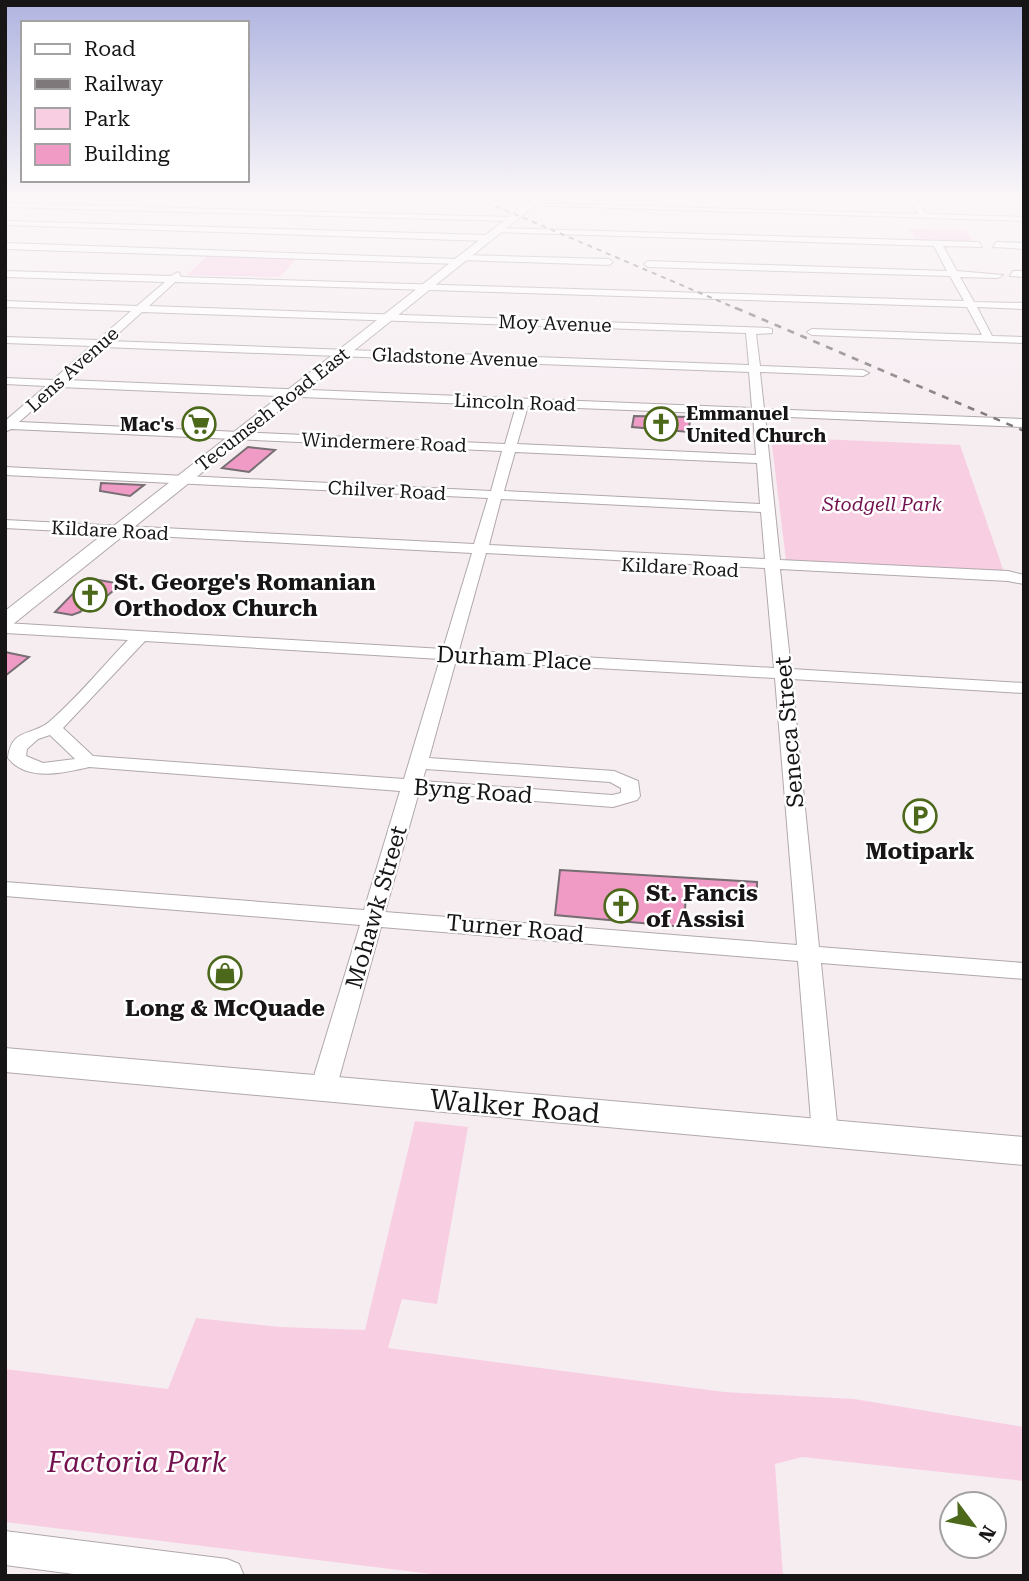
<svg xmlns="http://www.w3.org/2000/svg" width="1029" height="1581" font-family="'Roboto Serif',serif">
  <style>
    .green { fill: #f8cee2 }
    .building { fill: #ef9bc5; stroke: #766e72; stroke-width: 2 }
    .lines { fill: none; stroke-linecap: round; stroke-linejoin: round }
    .minor-casing { stroke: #b0a8ab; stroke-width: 2 }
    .major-casing { stroke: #b0a8ab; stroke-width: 2 }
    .minor { fill: #fff; fill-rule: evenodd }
    .major { fill: #fff; fill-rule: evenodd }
    .rail-far1 { stroke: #7e787a; stroke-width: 2; stroke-dasharray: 5 5; stroke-linecap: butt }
    .rail { stroke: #7e787a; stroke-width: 2.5; stroke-dasharray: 7 7; stroke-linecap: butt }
    .labels { text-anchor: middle; stroke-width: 5; stroke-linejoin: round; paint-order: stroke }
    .far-street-label { font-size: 19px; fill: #181516; stroke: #fff }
    .far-poi-label { font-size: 19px; font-weight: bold; fill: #181516; stroke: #fff; text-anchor: start }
    .far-park-label { font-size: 19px; font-style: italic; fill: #74124f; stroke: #fff }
    .poi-label { font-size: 23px; font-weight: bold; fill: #181516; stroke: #fff; text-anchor: start }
    .street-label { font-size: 23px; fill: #181516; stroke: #fff }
    .near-street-label { font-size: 28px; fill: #181516; stroke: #fff }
    .near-park-label { font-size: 28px; font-style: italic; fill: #74124f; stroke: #fff }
  </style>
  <rect width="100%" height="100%" fill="#f6edf1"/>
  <path class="green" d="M909 229 966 230 974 243 916 242Z
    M208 255 297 258 280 277 187 275Z
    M771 437 960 445 1004 572 786 560Z
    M415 1121 468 1127 437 1304 402 1299 388 1348 724 1392 854 1399 1024 1427V1481L802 1457 775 1464 783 1576H448L5 1522V1369L168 1389 196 1318 280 1327 365 1330Z"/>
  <path class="building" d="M634 416 690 417 689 432 632 427Z
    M248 447 275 450 249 472 222 468Z
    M101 483 144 485 130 496 100 491Z
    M88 578 121 584 100 602 93 601 80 612 72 615 55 612Z
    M5 652 29 657 5 676Z
    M560 870 757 882V898L686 893 684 927 555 915Z"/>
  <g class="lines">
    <defs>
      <path id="minor" d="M385 198H461L462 199 458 201Z
        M908 198H916L926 214 1024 217V221L525 205 529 203 918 214Z
        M5 203 512 217 516 219 512 221 5 207Z
        M5 221 488 235 492 238 488 241 5 225Z
        M497 228 979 242 982 247 943 246 957 271 1003 275 998 278 960 277 974 302 1024 303V309L977 307 992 336 1024 337V343L812 335 807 332 812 329 982 335 967 307 175 282 149 306 768 328 772 329V333L756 334 760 366 863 370 869 373 863 376 760 372 764 409 1024 419V427L765 416 780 560 1008 571 1024 575V584L1008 581 780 569 791 669 1024 683V693L792 679 819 947 1024 963V979L821 963 838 1133 834 1140 825 1144 816 1140 812 1133 798 961 381 927 336 1089 332 1096 323 1099 314 1096 310 1089 360 925 5 896V882L364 910 400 791 89 767C63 773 27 782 8 758 11 728 32 736 49 722 77 698 102 667 128 640L5 633V623L443 649 472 553 5 528V520L474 544 488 498 5 475V467L491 491 502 451 11 429 5 432V421L46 386 5 384V378L53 380 91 346 5 343V337L98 340 131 311 5 307V301L137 306 165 282 5 277V271L171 276 178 272 181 277 964 301 950 276 648 267 644 264 648 261 947 271 934 246 494 232ZM142 312 746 333 749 365 110 341ZM103 347 749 372 752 408 66 380ZM59 387 516 406 505 444 19 422ZM528 406 753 415 756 455 517 444ZM515 452 757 463 760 504 504 491ZM501 499 761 512 765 559 489 545ZM486 553 765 568 774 668 459 650ZM145 641 440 659 404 779 93 756 63 728ZM456 660 775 678 797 945 385 912 419 792 613 807 637 800 640 796 638 781 614 771 429 758ZM50 735 75 759 43 763 26 756 27 749 38 739ZM426 769 610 782 621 788V793L612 795 422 781Z
        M996 242 1024 243V249L993 247Z
        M5 243 459 259 463 255 609 259 613 262 609 265 462 260 458 264 5 249Z
        M1013 271H1024V277L1010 276Z
        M5 1531 227 1559 239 1564 244 1576H89L5 1565Z"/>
      <path id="major" d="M533 198H544L12 625 5 627V611Z
        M5 1048 1024 1137V1165L5 1072Z"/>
    </defs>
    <use href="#minor" class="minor-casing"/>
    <use href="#major" class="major-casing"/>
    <use href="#minor" class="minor"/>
    <use href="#major" class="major"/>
    <path class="rail-far1" d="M477 198 740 310"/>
    <path class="rail" d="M736 308 1024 431"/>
  </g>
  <linearGradient id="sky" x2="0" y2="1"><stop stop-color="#afb4e0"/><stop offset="0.47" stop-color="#fbf7f9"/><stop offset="1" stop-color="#fbf7f9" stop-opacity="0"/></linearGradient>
  <rect width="1029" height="419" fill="url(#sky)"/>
  <defs>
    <symbol id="supermarket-ring" viewBox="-11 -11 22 22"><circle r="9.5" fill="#fff" stroke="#4c681a" stroke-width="1.5"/><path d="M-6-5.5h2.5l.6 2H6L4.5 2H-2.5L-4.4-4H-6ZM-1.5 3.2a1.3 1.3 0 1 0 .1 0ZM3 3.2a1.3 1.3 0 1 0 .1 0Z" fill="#4c681a"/></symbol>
    <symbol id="church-ring" viewBox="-11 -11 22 22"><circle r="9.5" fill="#fff" stroke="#4c681a" stroke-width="1.5"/><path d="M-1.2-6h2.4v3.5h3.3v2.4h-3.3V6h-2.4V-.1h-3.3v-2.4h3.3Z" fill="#4c681a"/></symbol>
    <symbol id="parking-ring" viewBox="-11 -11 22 22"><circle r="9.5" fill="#fff" stroke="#4c681a" stroke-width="1.5"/><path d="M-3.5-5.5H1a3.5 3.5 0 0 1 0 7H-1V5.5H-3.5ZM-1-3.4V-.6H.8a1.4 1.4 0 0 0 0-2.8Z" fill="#4c681a"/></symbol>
    <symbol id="shop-ring" viewBox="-11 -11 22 22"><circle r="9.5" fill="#fff" stroke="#4c681a" stroke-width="1.5"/><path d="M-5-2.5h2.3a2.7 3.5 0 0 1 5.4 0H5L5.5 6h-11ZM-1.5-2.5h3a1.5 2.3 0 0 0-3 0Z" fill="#4c681a"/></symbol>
  </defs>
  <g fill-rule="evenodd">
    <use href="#supermarket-ring" x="180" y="405" width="38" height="38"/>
    <use href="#church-ring" x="642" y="405" width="38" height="38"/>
    <use href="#church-ring" x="71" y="576" width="38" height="38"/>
    <use href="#parking-ring" x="901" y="797" width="38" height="38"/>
    <use href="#church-ring" x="602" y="887" width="38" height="38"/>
    <use href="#shop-ring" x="206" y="954" width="38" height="38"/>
  </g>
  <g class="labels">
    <g class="far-street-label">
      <text transform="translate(555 323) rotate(2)" y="7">Moy Avenue</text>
      <text transform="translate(455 357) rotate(2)" y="7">Gladstone Avenue</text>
      <text transform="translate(72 369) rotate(-42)" y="7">Lens Avenue</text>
      <text transform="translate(515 402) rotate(2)" y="7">Lincoln Road</text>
      <text transform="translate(272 409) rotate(-38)" y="7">Tecumseh Road East</text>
      <text transform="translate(384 442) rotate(2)" y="7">Windermere Road</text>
      <text transform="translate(387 490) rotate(3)" y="7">Chilver Road</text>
      <text transform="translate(110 530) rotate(3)" y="7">Kildare Road</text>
      <text transform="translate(680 567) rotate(3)" y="7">Kildare Road</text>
    </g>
    <g class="far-poi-label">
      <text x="686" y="420">Emmanuel<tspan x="686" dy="22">United Church</tspan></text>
      <text x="174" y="431" text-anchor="end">Mac's</text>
    </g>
    <g class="far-park-label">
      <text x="882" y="511">Stodgell Park</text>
    </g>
    <g class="poi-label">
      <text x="114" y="590">St. George's Romanian<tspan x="114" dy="26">Orthodox Church</tspan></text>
      <text x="920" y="859" text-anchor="middle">Motipark</text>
      <text x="646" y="901">St. Fancis<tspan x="646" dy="26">of Assisi</tspan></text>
      <text x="225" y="1016" text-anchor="middle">Long &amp; McQuade</text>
    </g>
    <g class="street-label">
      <text transform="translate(514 658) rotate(3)" y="8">Durham Place</text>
      <text transform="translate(789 732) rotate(-95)" y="8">Seneca Street</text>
      <text transform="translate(473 791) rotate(4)" y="8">Byng Road</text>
      <text transform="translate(376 907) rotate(-74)" y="8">Mohawk Street</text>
      <text transform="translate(515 928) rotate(5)" y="8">Turner Road</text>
    </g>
    <g class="near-street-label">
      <text transform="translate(515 1106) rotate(5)" y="10">Walker Road</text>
    </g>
    <g class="near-park-label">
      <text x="137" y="1472">Factoria Park</text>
    </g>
  </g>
  <rect width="1029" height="1581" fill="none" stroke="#181516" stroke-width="14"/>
  <rect x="21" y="21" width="228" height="161" fill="#ffffff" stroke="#a3a1a2" stroke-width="2"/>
  <rect x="35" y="44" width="35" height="10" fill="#ffffff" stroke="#a3a1a2" stroke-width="2"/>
  <text x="84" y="56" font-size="21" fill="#181516">Road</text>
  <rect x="35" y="79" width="35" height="10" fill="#7e787a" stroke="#a3a1a2" stroke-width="2"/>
  <text x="84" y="91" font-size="21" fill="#181516">Railway</text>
  <rect x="35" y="108" width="35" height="21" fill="#f8cee2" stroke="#a3a1a2" stroke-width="2"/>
  <text x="84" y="126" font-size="21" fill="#181516">Park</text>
  <rect x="35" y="144" width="35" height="21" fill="#ef9bc5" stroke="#a3a1a2" stroke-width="2"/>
  <text x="84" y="161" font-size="21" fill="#181516">Building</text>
  <g transform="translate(973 1525) rotate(122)"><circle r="33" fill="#ffffff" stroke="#a3a1a2" stroke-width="2"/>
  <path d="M0-5L12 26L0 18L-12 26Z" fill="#4c681a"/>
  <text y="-10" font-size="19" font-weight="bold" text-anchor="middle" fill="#181516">N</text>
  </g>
</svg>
